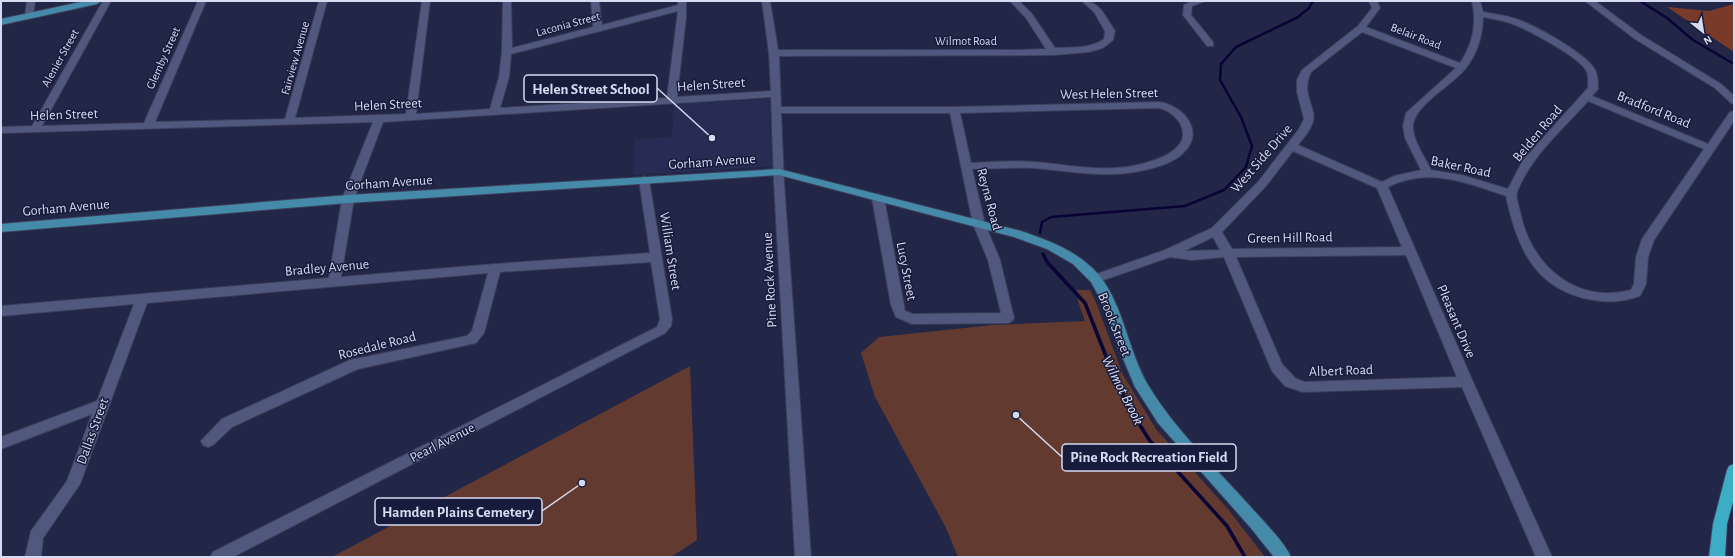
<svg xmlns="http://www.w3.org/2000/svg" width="1735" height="558" font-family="'Alegreya Sans',sans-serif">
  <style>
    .built { fill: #272c54 }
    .green { fill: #623a2f }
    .forest { fill: #7a3a29 }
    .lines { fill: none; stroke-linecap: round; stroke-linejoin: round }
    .stream-far1 { stroke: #090336; stroke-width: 2.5 }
    .stream { stroke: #090336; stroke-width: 3.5 }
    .minor-casing { stroke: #3c3f5b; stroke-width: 2 }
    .major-casing { stroke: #3c3f5b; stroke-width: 2 }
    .highway-casing { stroke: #3c3f5b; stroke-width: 2 }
    .minor { fill: #51587d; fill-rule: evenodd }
    .major { fill: #458aa8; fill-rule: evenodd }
    .highway { fill: #3dacc5; fill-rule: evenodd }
    .labels { text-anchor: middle; stroke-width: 3; stroke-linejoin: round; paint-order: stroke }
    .far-street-label { font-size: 12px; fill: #d6dbf1; stroke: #181c3c }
    .street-label { font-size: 14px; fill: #d6dbf1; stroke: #181c3c }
    .water-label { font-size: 15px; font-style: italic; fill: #dee2f4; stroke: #181c3c }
    .leader { fill: none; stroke: #d6dbf1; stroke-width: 1.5 }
    .callout-dot { fill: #d6dbf1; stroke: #181c3c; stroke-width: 1.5 }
    .callout { fill: #181c3c; stroke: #d6dbf1; stroke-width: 1.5 }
    .callout-label { font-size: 15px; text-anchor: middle; font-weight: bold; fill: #d6dbf1 }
  </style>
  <rect width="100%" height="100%" fill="#222647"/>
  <path class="built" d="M769 99 772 166 633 175 635 139 672 137 674 104Z"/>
  <path class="green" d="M1077 290H1090L1097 305 1123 375 1156 429 1228 509 1265 557H958L946 528 875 397 861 353 879 337 993 325 1085 321 1078 301Z
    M690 366 697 540 671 557H332Z"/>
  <path class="forest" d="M1734 4V52L1667 7 1709 11Z"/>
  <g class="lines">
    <path class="stream-far1" d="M1640 1 1667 18 1693 40 1734 64
      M1040 233 1042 222 1051 217 1185 206 1224 190 1246 167 1252 146 1241 117 1220 80 1221 64 1236 47 1298 17 1309 8 1313 1"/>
    <path class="stream" d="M1043 254 1047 262 1085 303 1115 379 1129 408 1150 441 1227 526 1245 557"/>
    <defs>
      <path id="minor" d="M27 1H35L33 16 29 19 25 16Z
        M103 1H111L42 126 144 123 198 1H206L155 122 285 119 319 1H327L295 118 406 114 422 1H430L416 114 490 109 499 77 502 52 503 1H511L512 48 593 27 591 1H599L602 25 678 5V1H686V17L677 97 771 91 769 53 762 1H770L778 50H1018L1046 49 1026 18 1010 1H1019L1032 14 1055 48C1072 47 1090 49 1104 39L1105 31 1094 12 1082 1C1101 1 1105 17 1115 31L1113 40 1103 48 1089 52 1053 55 779 56 781 107H954L1159 102C1182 105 1205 130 1185 151 1176 162 1158 167 1145 170 1107 179 1070 171 1033 168 1013 167 993 169 972 169L985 224 1000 260 1014 318 1012 321 1008 323 912 324 896 317 891 305 872 198 874 195 878 194 884 198 905 311 913 314 1001 313 988 260 973 224 950 113H781L784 183 811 557H795L774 183 771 97 383 122 354 199 341 277 495 264 650 253 639 180 644 176 649 180 672 319 671 326 665 333 233 557H210L213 552 657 327 660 319 651 262 500 272 484 333 476 343 358 369 232 427 213 445 208 447 203 445 201 441 222 419 350 360 467 336 472 331 488 273 147 303 80 484 43 538 41 557H25L31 531 67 481 92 414 1 449V437L97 401 134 304 1 316V306L329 278 342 199 373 122 1 133V127L32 126ZM678 11 667 98 500 108 509 77 511 54ZM1157 108C1174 109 1193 132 1177 147 1169 156 1156 160 1145 163 1109 174 1071 165 1035 162 1014 160 992 162 971 163L960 113Z
        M1192 1H1205L1192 6 1191 15 1213 42V46H1207L1183 15 1184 5Z
        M1369 1H1377L1380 8 1366 27 1460 63C1473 44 1477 23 1472 1H1480L1483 12C1494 14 1505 15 1516 19 1535 25 1583 52 1594 68 1598 74 1598 82 1598 89L1592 96 1708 144 1730 112 1734 111V121L1654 240 1648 257 1646 284 1640 296C1618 303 1605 303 1583 298 1532 285 1516 243 1506 196 1465 182 1429 167 1388 187L1473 382 1552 557H1536L1462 387 1303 392 1285 386 1272 371 1224 257 1192 260 1170 257 1095 283 1091 282 1089 279 1091 276 1165 250 1212 228 1258 182 1299 129 1304 119 1297 92V80L1302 70 1358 26 1372 8ZM1483 17C1492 19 1502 20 1510 23 1527 29 1577 56 1586 70 1589 75 1588 83 1588 88L1523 160 1508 189 1462 175 1431 170C1425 157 1412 140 1413 125 1415 104 1453 85 1466 68 1477 54 1483 35 1483 17ZM1362 32 1456 68 1406 113 1403 126 1405 138 1421 170 1394 176 1382 182 1298 145C1304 137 1311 130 1313 121 1317 107 1300 94 1311 72ZM1588 101 1704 149 1642 239 1636 257 1634 284 1631 290C1578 304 1533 268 1521 216 1520 209 1515 198 1517 192 1531 156 1563 129 1588 101ZM1293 151 1377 188 1402 247 1232 249 1222 232 1266 186ZM1213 237 1220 250 1184 251ZM1406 255 1457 377 1304 382 1295 378 1282 364 1236 257Z
        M1585 1H1595L1641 35 1721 84 1734 96V104L1731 103 1715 88 1635 39Z"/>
      <path id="major" d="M85 1H101L97 4 1 25V19Z
        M779 169 1021 231C1050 241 1078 251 1099 275 1124 306 1128 351 1148 385 1175 430 1215 467 1249 505 1262 520 1283 540 1291 557H1274L1250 527 1158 423 1135 387 1119 349 1103 304 1091 282 1073 264 1047 249 1014 237 779 175 348 203 1 232V224L348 195Z"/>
      <path id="highway" d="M1734 464V498L1727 524 1725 557H1709L1713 524 1727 470 1729 466Z"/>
    </defs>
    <use href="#minor" class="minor-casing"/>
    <use href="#major" class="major-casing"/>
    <use href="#highway" class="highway-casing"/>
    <use href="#minor" class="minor"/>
    <use href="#major" class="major"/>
    <use href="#highway" class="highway"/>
  </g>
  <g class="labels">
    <g class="far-street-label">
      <text transform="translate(568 24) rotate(-15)" y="4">Laconia Street</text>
      <text transform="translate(1416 36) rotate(21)" y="4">Belair Road</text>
      <text x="966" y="45">Wilmot Road</text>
      <text transform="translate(60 58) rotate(-61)" y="4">Alenier Street</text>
      <text transform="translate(163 58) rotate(-66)" y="4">Glemby Street</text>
      <text transform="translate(295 58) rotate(-74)" y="4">Fairview Avenue</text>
    </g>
    <g class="street-label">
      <text transform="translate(711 84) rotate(-4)" y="5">Helen Street</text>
      <text transform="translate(1109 93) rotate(-1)" y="5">West Helen Street</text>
      <text transform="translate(388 104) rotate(-3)" y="5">Helen Street</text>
      <text transform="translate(1654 109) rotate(22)" y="5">Bradford Road</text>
      <text transform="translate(64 114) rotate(-2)" y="5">Helen Street</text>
      <text transform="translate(1537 133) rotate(-50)" y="5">Belden Road</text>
      <text transform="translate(1261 158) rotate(-49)" y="5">West Side Drive</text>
      <text transform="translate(712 161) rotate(-4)" y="5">Gorham Avenue</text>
      <text transform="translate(1461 166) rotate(12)" y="5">Baker Road</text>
      <text transform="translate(389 182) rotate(-4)" y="5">Gorham Avenue</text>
      <text transform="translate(990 199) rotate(75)" y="5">Reyna Road</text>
      <text transform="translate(66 207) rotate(-5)" y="5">Gorham Avenue</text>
      <text transform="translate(1290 237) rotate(-1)" y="5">Green Hill Road</text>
      <text transform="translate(671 251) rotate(81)" y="5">William Street</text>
      <text transform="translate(327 267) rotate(-5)" y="5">Bradley Avenue</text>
      <text transform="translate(907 271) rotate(79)" y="5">Lucy Street</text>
      <text transform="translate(769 280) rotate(-93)" y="5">Pine Rock Avenue</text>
      <text transform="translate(1457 321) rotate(67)" y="5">Pleasant Drive</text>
      <text transform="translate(1115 324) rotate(68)" y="5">Brook Street</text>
      <text transform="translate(377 345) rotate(-14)" y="5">Rosedale Road</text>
      <text transform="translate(1341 370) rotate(-2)" y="5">Albert Road</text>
      <text transform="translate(92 431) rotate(-70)" y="5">Dallas Street</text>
      <text transform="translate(442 442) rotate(-27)" y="5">Pearl Avenue</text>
    </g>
    <g class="water-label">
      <text transform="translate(1123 390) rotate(63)" y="5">Wilmot Brook</text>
    </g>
  </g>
  <path class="leader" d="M712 138L657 88M1016 415L1062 457M582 483L542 511"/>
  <g class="callout-dot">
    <circle cx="712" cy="138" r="4"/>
    <circle cx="1016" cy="415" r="4"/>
    <circle cx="582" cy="483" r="4"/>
  </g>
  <g class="callout">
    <rect x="524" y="75" width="133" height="27" rx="4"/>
    <rect x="1062" y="444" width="174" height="27" rx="4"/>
    <rect x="375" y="498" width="167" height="27" rx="4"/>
  </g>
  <g class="callout-label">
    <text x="591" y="94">Helen Street School</text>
    <text x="1149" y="462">Pine Rock Recreation Field</text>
    <text x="458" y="517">Hamden Plains Cemetery</text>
  </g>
  <rect width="1735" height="558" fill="none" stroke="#d6dbf1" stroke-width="4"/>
  <g transform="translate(1703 32) rotate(150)" stroke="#181c3c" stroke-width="3" paint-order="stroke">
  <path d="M0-3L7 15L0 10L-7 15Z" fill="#d6dbf1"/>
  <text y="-6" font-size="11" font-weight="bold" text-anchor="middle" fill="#d6dbf1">N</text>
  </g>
</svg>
